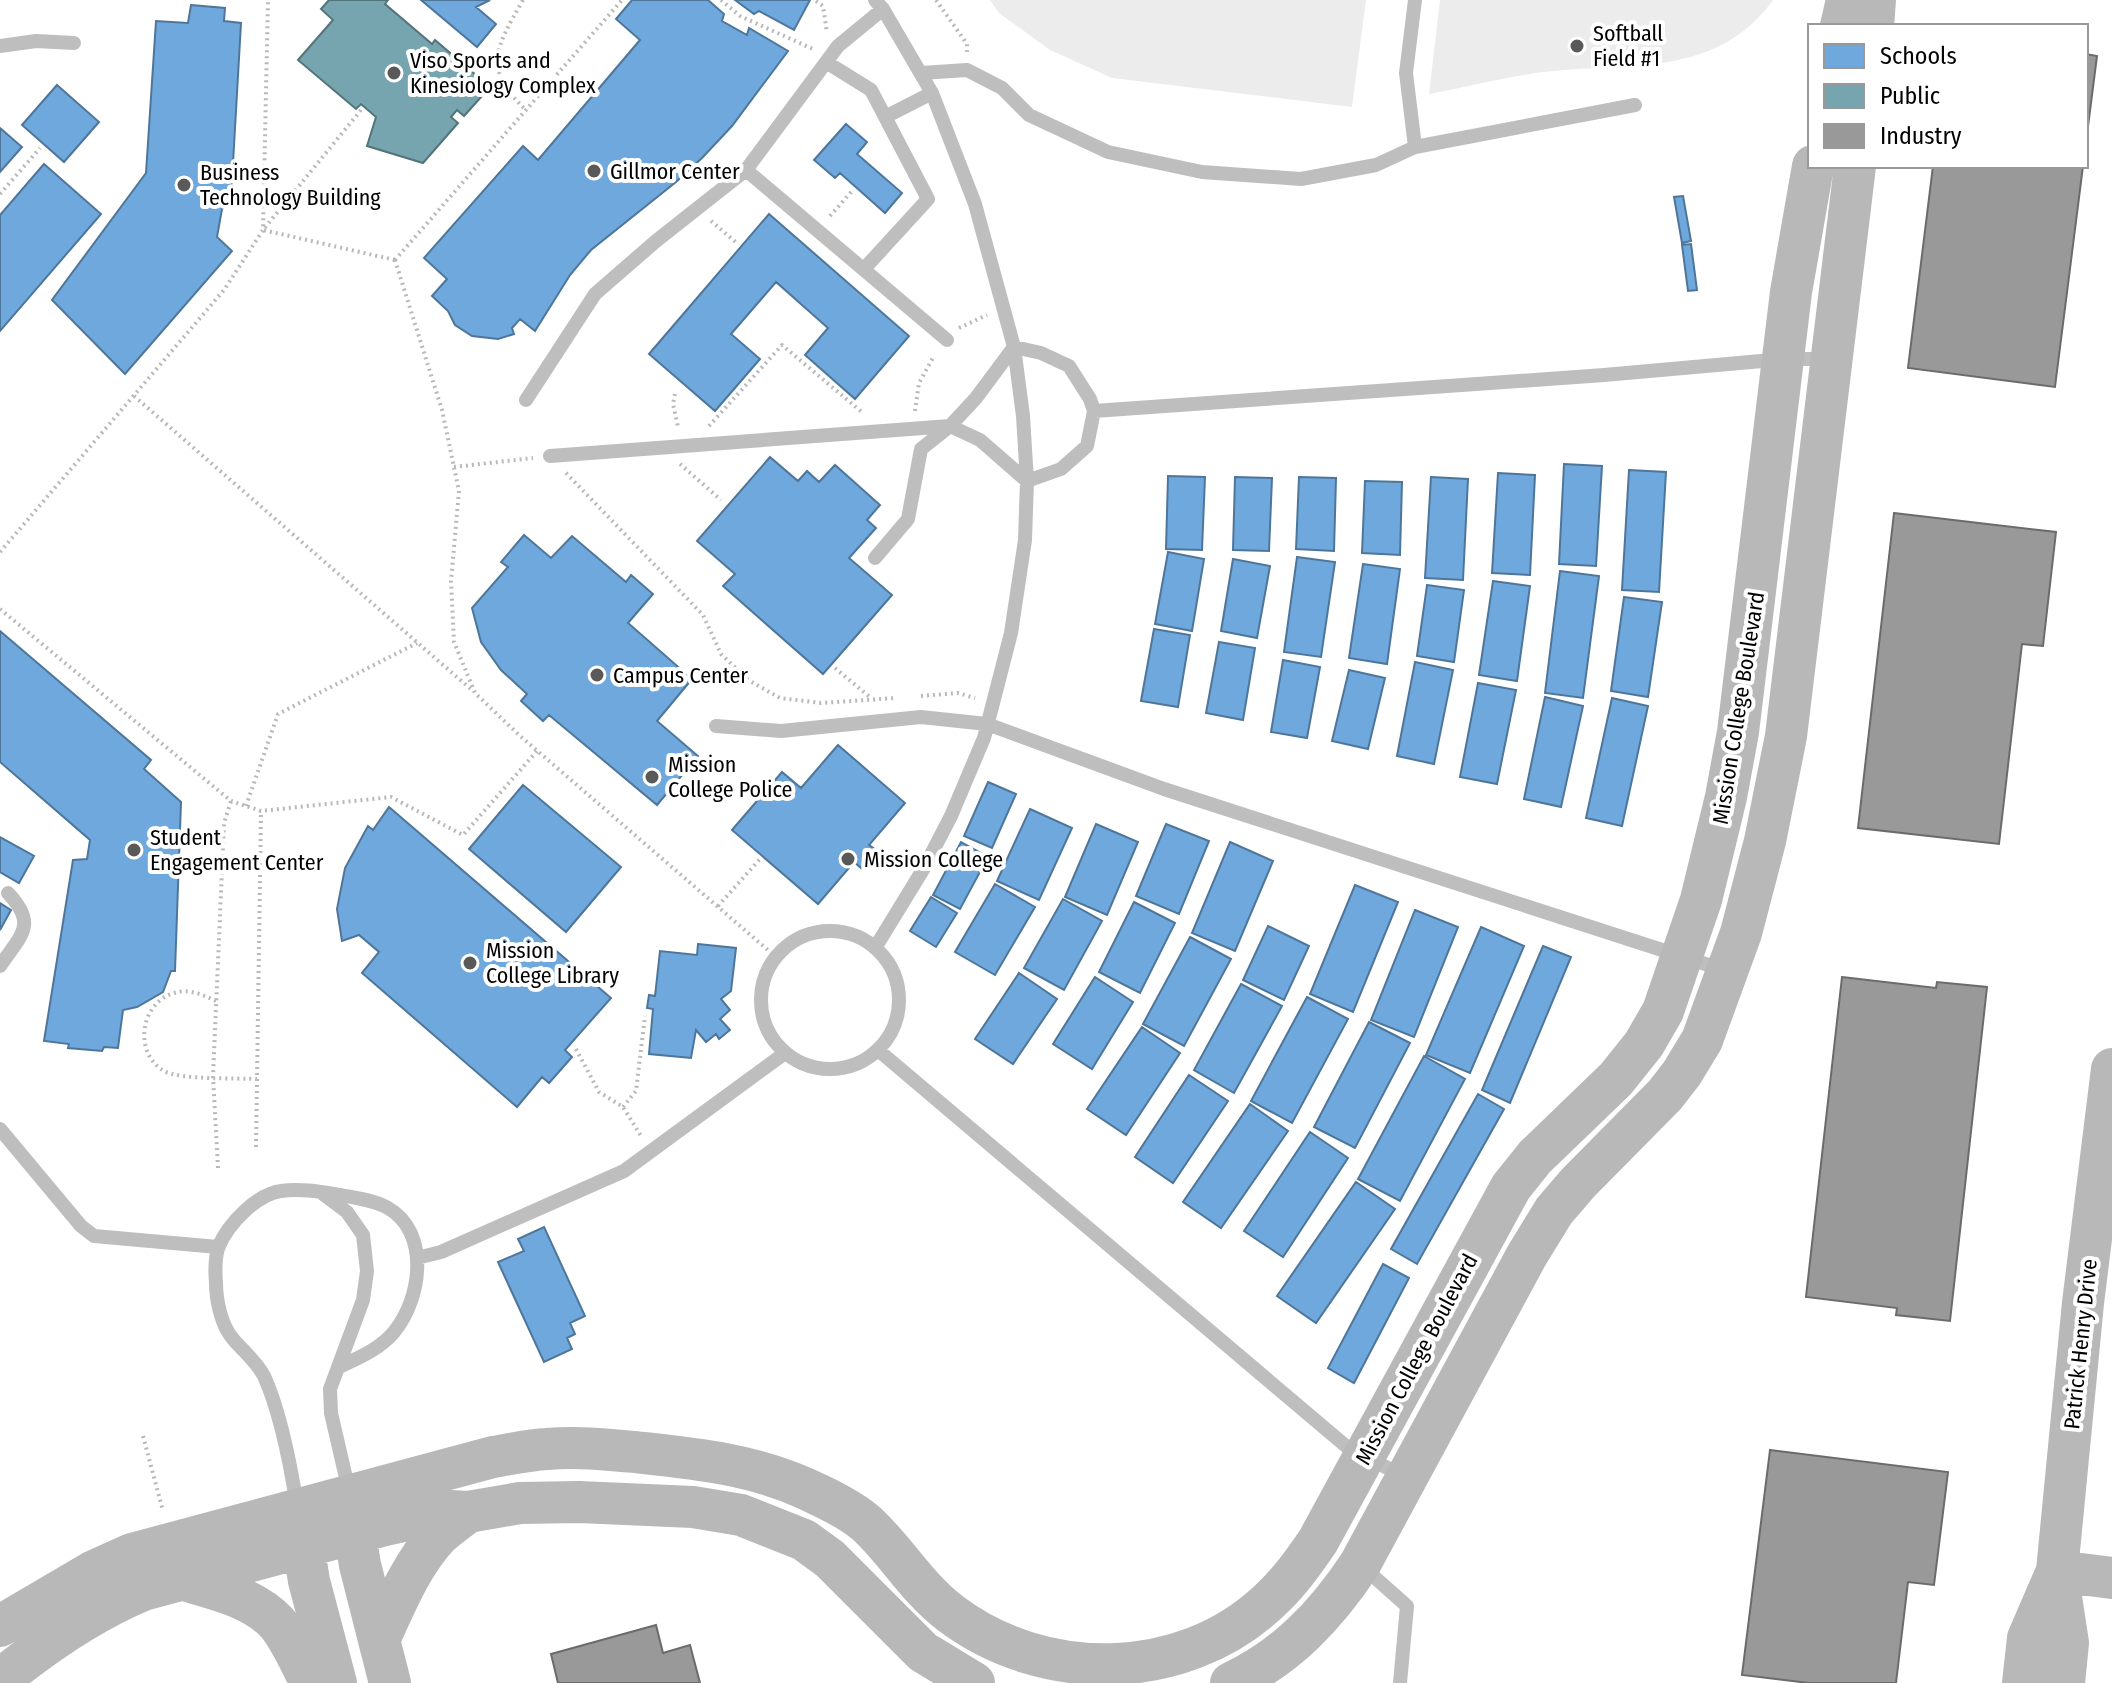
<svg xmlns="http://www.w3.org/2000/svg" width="2112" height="1683" font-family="'Fira Sans Condensed',sans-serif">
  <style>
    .green { fill: #ececec }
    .schools { fill: #6fa8dc; stroke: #4e769a; stroke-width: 2 }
    .public { fill: #76a5af; stroke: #53747a; stroke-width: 2 }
    .industry { fill: #999; stroke: #6b6b6b; stroke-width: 2 }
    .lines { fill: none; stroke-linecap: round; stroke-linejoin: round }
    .path { stroke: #b9b9b9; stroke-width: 4; stroke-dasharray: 2 4; stroke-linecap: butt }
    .lane { stroke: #bebebe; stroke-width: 14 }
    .secondary { stroke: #b8b8b8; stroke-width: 42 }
    .poi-dot { fill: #595959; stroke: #fff; stroke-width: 3 }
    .labels { text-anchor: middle; stroke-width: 8; stroke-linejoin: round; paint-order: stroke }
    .poi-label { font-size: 22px; fill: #000; stroke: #fff; text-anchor: start }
    .street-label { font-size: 22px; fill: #000; stroke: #fff }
  </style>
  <rect width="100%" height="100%" fill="#fff"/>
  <path class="green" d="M990 0H1366L1352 107 1112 78 1050 50 999 13Z
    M1440 0H1773C1716 79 1628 62 1543 72 1505 77 1467 87 1429 94Z"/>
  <path class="schools" d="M421 0H490L476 7 496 24 477 47Z
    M632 0H708L724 14 722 21 747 35 749 28 788 51 732 126 702 158 676 182 591 250 570 275 535 331 520 319 512 328 514 334 498 339 472 336 455 325 448 311 432 296 447 279 424 258 523 146 538 160 640 40 616 19Z
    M735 0H810L794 30 759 11 754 14Z
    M191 5 225 8 224 21 241 23 231 198 222 209 217 237 232 251 125 374 52 300 146 173 156 21 188 23Z
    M57 85 99 122 64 162 22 125Z
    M846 124 867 142 857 154 902 193 885 213 840 173 835 178 814 160Z
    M0 128 22 147 0 172Z
    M44 164 101 214 0 331V215Z
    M1683 196 1691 241 1682 243 1674 197Z
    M769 214 909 336 855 399 805 355 828 328 776 282 731 334 760 359 715 411 649 354Z
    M1691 244 1697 290 1688 291 1682 245Z
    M770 457 798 481 807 471 819 482 835 465 880 505 867 520 876 528 849 558 892 595 823 674 723 586 735 574 697 541Z
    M1564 464 1602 466 1596 566 1559 564Z
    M1629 470 1666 472 1659 592 1622 590Z
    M1498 473 1535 475 1530 575 1492 573Z
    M1168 476 1205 477 1202 550 1166 549Z
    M1235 477 1272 478 1269 551 1233 550Z
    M1299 477 1336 478 1334 551 1296 549Z
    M1431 477 1468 479 1463 580 1425 578Z
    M1365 481 1402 482 1400 555 1362 553Z
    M524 535 551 558 572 536 626 582 631 575 653 594 628 623 692 679 657 721 698 756 657 805 549 715 543 721 521 701 527 694 501 670 481 642 472 608 508 567 501 562Z
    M1168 552 1204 559 1192 631 1155 624Z
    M1297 557 1335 562 1321 657 1284 652Z
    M1233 559 1270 566 1257 638 1221 631Z
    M1363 564 1400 569 1387 664 1349 658Z
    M1560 571 1599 576 1583 698 1545 693Z
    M1493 581 1530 586 1517 681 1479 675Z
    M1427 585 1464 590 1454 662 1417 656Z
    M1624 597 1662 602 1648 697 1611 691Z
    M1154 629 1190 635 1178 707 1141 701Z
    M0 631 151 760 144 769 181 802 175 971H171L163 992 137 1007 123 1010 118 1048 104 1047 102 1051 68 1048 69 1044 44 1041 73 860 87 859 90 840 0 762Z
    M1219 642 1255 648 1243 720 1206 713Z
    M1283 660 1320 667 1307 738 1271 732Z
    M1415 662 1453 670 1434 764 1397 756Z
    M1349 670 1385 678 1368 749 1332 741Z
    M1478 683 1516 690 1497 784 1460 777Z
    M1545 697 1583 706 1561 807 1524 799Z
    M1612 698 1648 706 1622 826 1586 818Z
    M838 745 905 803 869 845 876 850 861 868 854 862 818 904 732 830 782 772 801 788Z
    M988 782 1016 794 992 848 964 836Z
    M523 785 621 867 566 932 469 849Z
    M389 807 611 998 565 1050 572 1057 549 1083 542 1077 517 1107 362 973 379 952 359 935 342 941 337 909 345 868 368 826 373 830Z
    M1030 809 1072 828 1039 900 997 881Z
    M1096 824 1138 842 1107 915 1065 897Z
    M1166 824 1209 841 1179 914 1136 896Z
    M0 837 34 856 19 883 0 872Z
    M961 842 988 857 960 909 933 895Z
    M1230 842 1273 861 1235 951 1192 933Z
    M995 884 1035 907 995 975 955 952Z
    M1355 885 1398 902 1353 1012 1310 994Z
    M931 897 957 913 936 947 910 931Z
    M1063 899 1102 921 1064 990 1024 968Z
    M1134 902 1175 923 1140 993 1099 972Z
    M0 903 11 910 0 930Z
    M1415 910 1458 927 1414 1037 1371 1020Z
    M1268 926 1309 946 1284 1000 1243 980Z
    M1481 927 1524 946 1470 1073 1426 1055Z
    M1190 937 1231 959 1184 1046 1143 1024Z
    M698 944 736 948 731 991 721 999 730 1010 720 1019 730 1030 719 1039 716 1034 706 1042 696 1030 691 1058 649 1054 653 1009 647 1008 649 995 655 996 660 951 697 955Z
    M1543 946 1571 957 1510 1103 1482 1090Z
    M1019 973 1057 999 1013 1064 975 1039Z
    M1095 977 1133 1002 1092 1069 1053 1044Z
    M1241 984 1282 1006 1234 1093 1194 1070Z
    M1307 997 1348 1019 1292 1123 1251 1101Z
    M1369 1022 1410 1043 1355 1148 1314 1127Z
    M1142 1027 1180 1053 1126 1135 1087 1109Z
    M1424 1056 1465 1079 1400 1201 1358 1179Z
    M1189 1075 1228 1101 1173 1183 1135 1157Z
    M1478 1094 1504 1109 1417 1264 1391 1249Z
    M1250 1104 1288 1131 1221 1228 1183 1202Z
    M1310 1132 1348 1158 1283 1257 1244 1231Z
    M1356 1182 1395 1209 1316 1323 1277 1296Z
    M544 1227 585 1316 570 1323 575 1334 567 1338 572 1349 544 1362 498 1262 524 1251 518 1239Z
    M1383 1264 1409 1278 1354 1383 1328 1368Z"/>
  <path class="public" d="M329 0H388L385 4 432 44 435 40 490 87 464 116 457 110 451 117 458 123 423 163 367 146 376 117 361 104 356 109 298 60 333 20 321 9Z"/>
  <path class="industry" d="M2086 54 2097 56 2086 142Z
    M1933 166H2083L2055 387 1908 368Z
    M1894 513 2056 532 2043 646 2022 644 1999 844 1858 828Z
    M1842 977 1936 988 1937 982 1987 987 1950 1321 1896 1315 1897 1308 1806 1297Z
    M1770 1450 1948 1472 1934 1585 1908 1582 1896 1683H1809L1742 1675Z
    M656 1625 663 1653 690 1645 700 1683H558L551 1654Z"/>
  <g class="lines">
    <path class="path" d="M523 0C495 49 482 69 527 111
      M721 0 740 16 813 49
      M936 0 967 44V52
      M816 1 823 6 827 33
      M361 110 263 230 395 260
      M0 194 40 148
      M830 216 852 191
      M711 221 738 244
      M395 260 442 410 459 491 451 581 454 642 475 693 519 735 776 957
      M395 260 622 0
      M959 328 987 315
      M675 394 673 404 678 427
      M134 396 473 691
      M915 411 919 383 934 356
      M709 426 782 345 863 413
      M680 464 721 500
      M454 467 533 458
      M566 473 703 615 721 654 748 680 780 698 821 703 896 698
      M0 552 224 290 263 230 268 0
      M0 609 231 801 261 811 391 797 463 835 537 751
      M835 668 871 698
      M921 696 958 693 975 698
      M246 806 278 714 417 643
      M718 906 760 859
      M216 1001C203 995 189 988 174 993 140 1003 133 1053 164 1071 180 1080 237 1078 257 1079
      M576 1049 599 1092 623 1107 641 1136
      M623 1107 636 1091 645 1016
      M256 1147 261 811
      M218 1168 213 1077 224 823 231 801
      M143 1436 163 1511"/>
    <path class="lane" d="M875 0 883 9 932 93 975 204 1014 347 1023 416 1027 481 1025 540 1011 633 984 738 951 816 924 868 875 948
      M0 46 36 41 74 43
      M826 62 871 90 928 199 864 269
      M921 73 967 70 1002 88 1029 115 1108 152 1202 172 1301 179 1376 165 1415 147 1635 105
      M885 117 932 93
      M1415 147 1406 73 1415 0
      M746 170 947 340
      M526 400 595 294 656 241 746 170 838 46 883 9
      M1094 411 1604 375 1784 359H1828
      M550 456 950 426 980 440 1027 481 1061 469 1087 446 1094 411 1090 399 1069 366 1041 353 1014 347 976 398 950 426 921 449 908 519 875 558
      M716 726 781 731 921 717 987 724 1164 789 1724 970
      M761 1000a69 69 0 1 1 138 0a69 69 0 1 1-138 0Z
      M0 966C21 935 38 925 8 893
      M878 1050 1347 1447 1405 1477
      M0 1129 81 1226 94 1236 218 1247
      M323 1194 347 1212 363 1235 367 1271 363 1300 330 1389 331 1413 349 1491
      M417 1258 441 1252 624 1171 785 1053
      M297 1506C291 1468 280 1411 264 1376 256 1361 244 1352 233 1339 221 1325 216 1300 216 1282 215 1272 215 1255 219 1246 228 1224 257 1194 281 1191 300 1188 322 1192 341 1195 356 1198 374 1200 388 1208 430 1232 422 1298 394 1332 380 1349 358 1358 339 1367
      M1363 1567 1407 1606 1400 1683"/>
    <path class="secondary" d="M1841 26 1847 0
      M1873 26 1875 0
      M351 1508 360 1565 390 1683
      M299 1519 309 1581 336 1683
      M2057 1571 2112 1578
      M181 1579C214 1589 253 1597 277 1623 291 1640 301 1664 311 1683
      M0 1626 92 1572 132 1554 493 1457C511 1454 529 1450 547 1449 579 1446 612 1450 644 1453 699 1459 753 1465 804 1488 824 1497 850 1509 867 1524 897 1552 917 1588 950 1613 1042 1683 1181 1683 1268 1602 1288 1584 1303 1563 1318 1541L1511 1187 1535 1157 1616 1079 1644 1044 1663 1011 1701 900 1726 797 1738 732 1791 292 1813 166
      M379 1640C395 1605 411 1565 438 1536 447 1527 458 1520 468 1512
      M0 1680C44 1644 90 1612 143 1590L385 1525 450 1511 468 1512 520 1503 579 1502 693 1507 741 1515 804 1540 830 1559 923 1652 974 1683
      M1231 1683C1287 1657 1327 1614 1360 1564L1527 1255 1554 1211 1578 1183 1665 1095 1682 1073 1702 1040 1741 933 1765 841 1786 736 1855 166
      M2023 1683 2028 1638 2057 1571
      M2064 1683 2068 1643 2057 1571 2083 1303 2112 1069"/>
  </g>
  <g class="poi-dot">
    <circle cx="1577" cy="46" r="8"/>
    <circle cx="394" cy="73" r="8"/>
    <circle cx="594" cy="171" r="8"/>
    <circle cx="184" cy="185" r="8"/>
    <circle cx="597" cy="675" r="8"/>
    <circle cx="652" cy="777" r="8"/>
    <circle cx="134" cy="850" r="8"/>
    <circle cx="848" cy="859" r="8"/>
    <circle cx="470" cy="963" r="8"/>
  </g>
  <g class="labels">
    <g class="poi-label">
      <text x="1593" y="41">Softball<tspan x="1593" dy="25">Field #1</tspan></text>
      <text x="410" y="68">Viso Sports and<tspan x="410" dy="25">Kinesiology Complex</tspan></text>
      <text x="610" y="179">Gillmor Center</text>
      <text x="200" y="180">Business<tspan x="200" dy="25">Technology Building</tspan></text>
      <text x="613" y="683">Campus Center</text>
      <text x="668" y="772">Mission<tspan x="668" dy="25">College Police</tspan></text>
      <text x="150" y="845">Student<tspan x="150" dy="25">Engagement Center</tspan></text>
      <text x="864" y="867">Mission College</text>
      <text x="486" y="958">Mission<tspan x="486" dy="25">College Library</tspan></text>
    </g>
    <g class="street-label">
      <text transform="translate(1738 708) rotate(-81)" y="8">Mission College Boulevard</text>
      <text transform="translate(2080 1344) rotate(-84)" y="8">Patrick Henry Drive</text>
      <text transform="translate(1416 1359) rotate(-62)" y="8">Mission College Boulevard</text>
    </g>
  </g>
  <rect x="1808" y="24" width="280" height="144" fill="#ffffff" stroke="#999999" stroke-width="2"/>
  <rect x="1824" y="44" width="40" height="24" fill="#6fa8dc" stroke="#999999" stroke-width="2"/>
  <text x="1880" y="64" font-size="24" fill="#000000">Schools</text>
  <rect x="1824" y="84" width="40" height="24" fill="#76a5af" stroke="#999999" stroke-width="2"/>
  <text x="1880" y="104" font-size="24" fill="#000000">Public</text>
  <rect x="1824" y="124" width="40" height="24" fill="#999999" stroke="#999999" stroke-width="2"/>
  <text x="1880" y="144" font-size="24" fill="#000000">Industry</text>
</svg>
